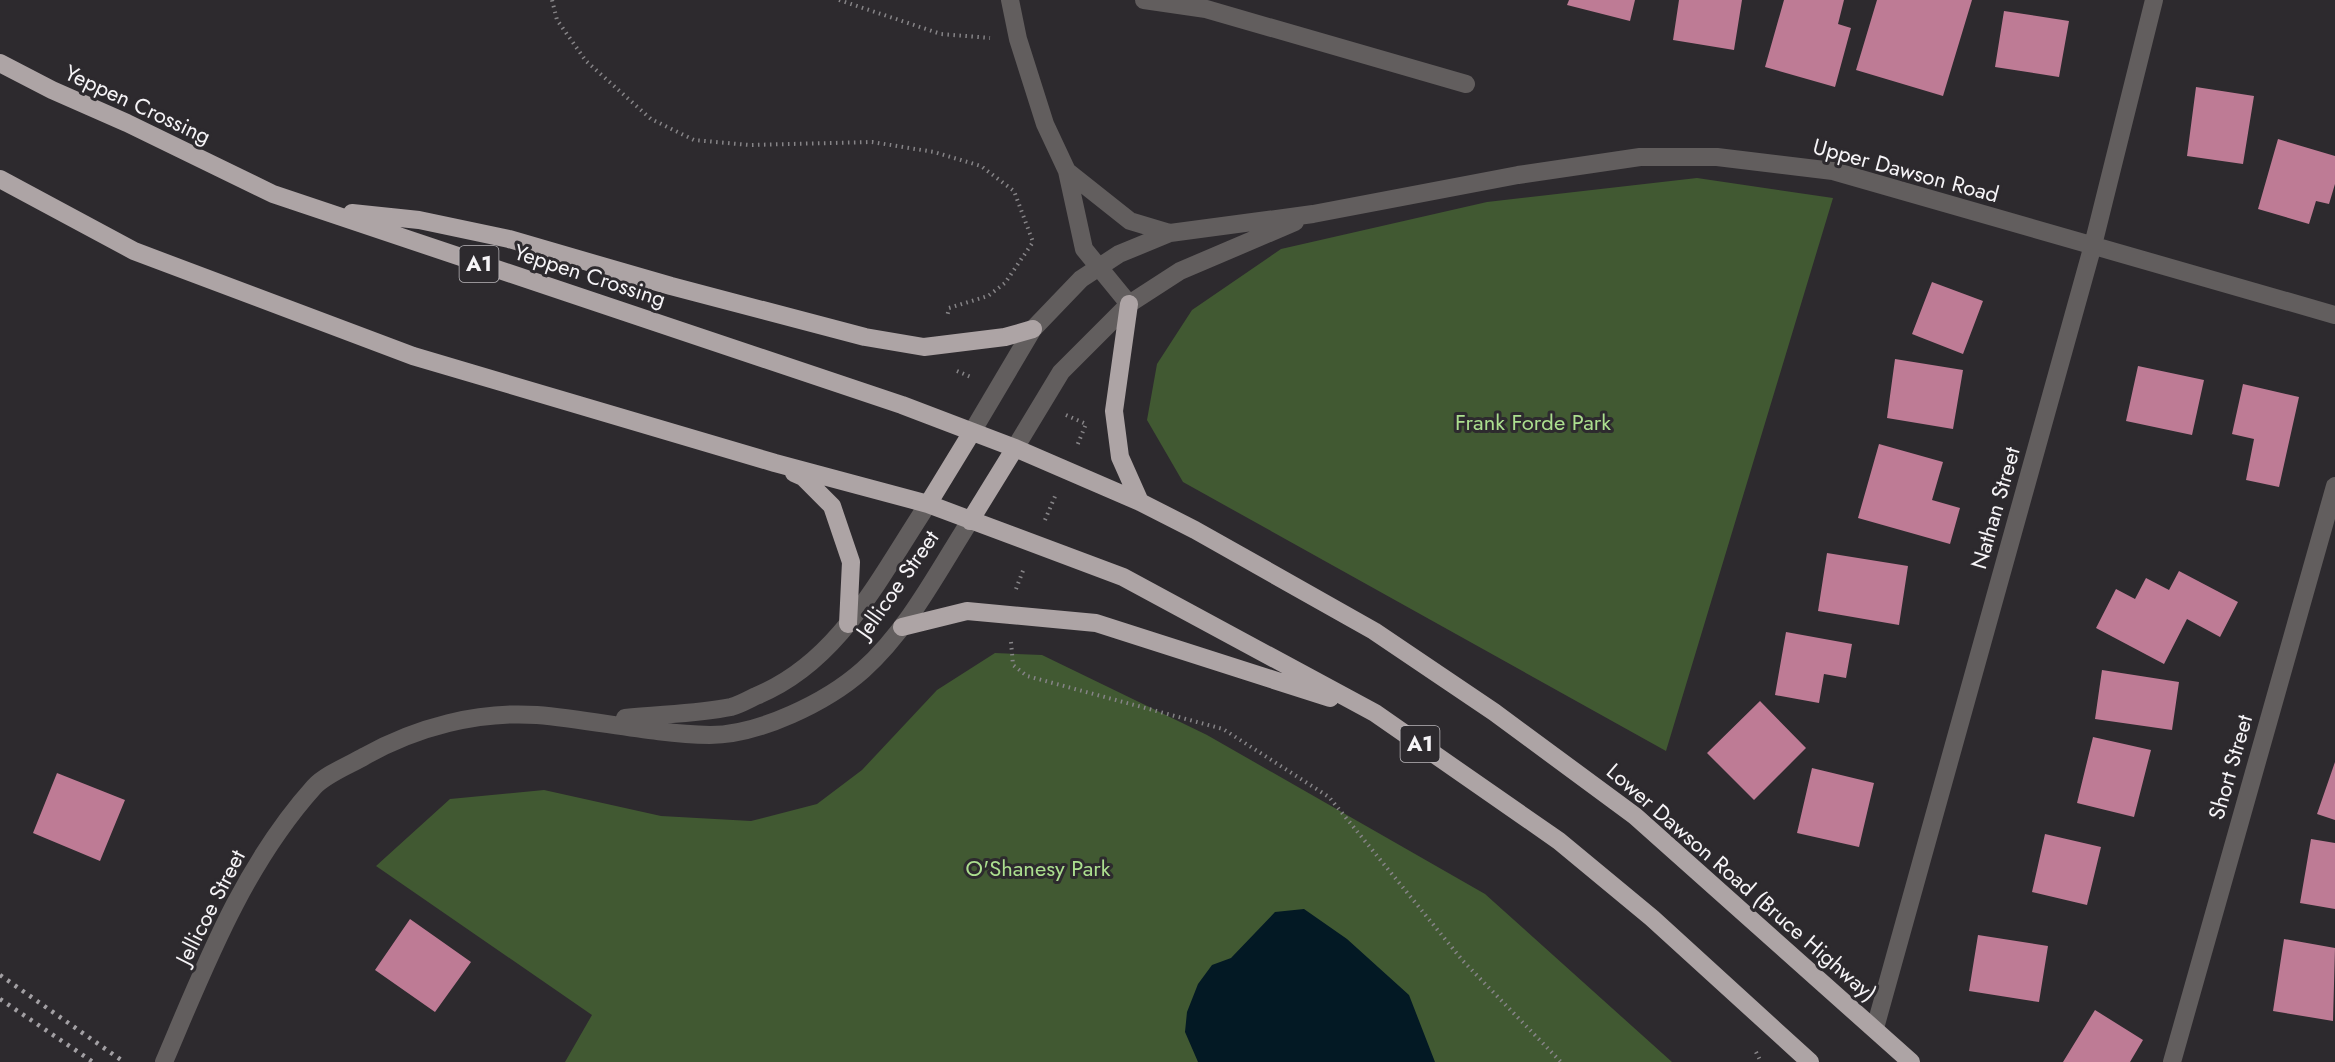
<svg xmlns="http://www.w3.org/2000/svg" width="2335" height="1062" font-family="Jost,sans-serif">
  <style>
    .green { fill: #415932 }
    .water { fill: #031924 }
    .building { fill: #be7b95 }
    .lines { fill: none; stroke-linecap: round; stroke-linejoin: round }
    .path { stroke: #868487; stroke-width: 4; stroke-dasharray: 1.5 4.5; stroke-linecap: butt }
    .minor { stroke: #625e5e; stroke-width: 18 }
    .highway { stroke: #ada4a5; stroke-width: 18 }
    .rail { stroke: #a3a0a4; stroke-width: 4.5; stroke-dasharray: 3 6; stroke-linecap: butt }
    .labels { text-anchor: middle; stroke-width: 6; stroke-linejoin: round; paint-order: stroke }
    .shield { fill: #2d2a2e; stroke: #bab7bb; stroke-width: 1.5 }
    .shield-label { font-size: 21px; font-weight: bold; fill: #f6f4f7 }
    .street-label { font-size: 22px; fill: #f6f4f7; stroke: #2d2a2e }
    .park-label { font-size: 22px; fill: #acdf8f; stroke: #2d2a2e }
  </style>
  <rect width="100%" height="100%" fill="#2d2a2e"/>
  <path class="green" d="M1697 178 1833 198 1666 751 1183 482 1147 420 1157 364 1192 310 1281 249 1487 202Z
    M995 653 1042 655 1207 735 1485 894 1672 1062H565L592 1015 376 866 450 799 544 790 661 816 751 821 817 804 862 770 937 690Z"/>
  <path class="water" d="M1304 909 1347 939 1409 995 1435 1062H1198L1185 1032 1187 1012 1198 984 1212 965 1231 958 1275 912Z"/>
  <path class="building" d="M1569 0H1635L1630 21 1567 5Z
    M1679 0H1742L1734 50 1673 40Z
    M1784 0H1844L1838 24 1851 28 1835 87 1765 67Z
    M1877 0H1972L1943 96 1856 70Z
    M2004 11 2069 21 2059 77 1995 67Z
    M2196 87 2254 96 2243 164 2187 156Z
    M2278 139 2335 156V184L2329 204 2316 201 2309 224 2258 209Z
    M1932 282 1983 301 1963 354 1912 334Z
    M1895 359 1963 370 1953 429 1887 418Z
    M2138 366 2204 380 2192 435 2126 421Z
    M2243 384 2299 397 2279 487 2246 480 2254 439 2232 434Z
    M1879 444 1943 462 1932 500 1960 508 1950 544 1858 518Z
    M1827 553 1908 566 1899 625 1818 611Z
    M2179 571 2238 602 2220 637 2187 619 2164 664 2096 628 2116 589 2135 599 2146 578 2169 590Z
    M1786 632 1852 644 1846 678 1824 674 1819 703 1775 695Z
    M2102 670 2179 682 2172 730 2095 719Z
    M1760 701 1806 748 1754 800 1707 753Z
    M2093 737 2151 750 2134 817 2077 803Z
    M2335 762V820L2317 814Z
    M1812 768 1874 783 1859 847 1797 833Z
    M57 773 125 800 100 861 33 833Z
    M2045 834 2101 847 2087 905 2032 892Z
    M2311 839 2335 843V909L2300 903Z
    M410 919 471 962 435 1012 375 970Z
    M1978 935 2048 946 2039 1002 1969 991Z
    M2284 939 2335 948 2333 1021 2273 1011Z
    M2095 1010 2143 1040 2130 1062H2063Z"/>
  <g class="lines">
    <path class="path" d="M552 0 557 20 586 61 651 119 694 140 749 145 872 142 934 152 981 166 1014 191 1033 242 1005 283 988 296 949 308 947 317
      M839 0 941 34 990 38
      M957 371 973 378
      M1066 415 1086 424 1077 446
      M1045 520 1056 494
      M1016 589 1024 568
      M1011 642 1013 665 1027 676 1223 729 1329 797 1463 961 1561 1062
      M1756 1052 1761 1062"/>
    <path class="minor" d="M1010 0 1018 39 1045 124 1067 171 1084 249 1129 304
      M1144 0 1206 9 1466 84
      M1067 171 1130 221 1170 233
      M972 432 1033 329 1081 279 1119 254 1170 233 1313 214 1518 175 1640 157H1717L1833 171 2335 315
      M1015 448 1061 372 1129 304 1180 271 1295 222
      M625 718C660 714 697 714 731 707 739 705 748 700 756 696 840 662 880 576 928 504
      M1875 1028 2093 245 2154 0
      M164 1062C205 966 243 866 314 787 326 774 350 765 365 756 417 727 478 711 537 715 595 720 652 734 710 735 759 735 827 702 863 670 908 630 938 571 970 521
      M2172 1062 2335 486"/>
    <path class="highway" d="M0 63 52 90 127 123 273 194 902 405 1015 448 1140 502 1195 530 1374 631 1494 712 1635 816 1911 1062
      M0 179 134 251 413 356 775 463 928 504 1123 577 1375 713 1559 841 1652 918 1810 1062
      M352 213 419 220 509 239 671 286 865 337 924 347 1005 337 1033 329
      M1129 304 1114 411 1120 457 1140 502
      M794 473 803 477 832 506 851 562 848 624
      M928 504 972 432
      M970 521 1015 448
      M902 627 967 611 1096 623 1330 698"/>
    <path class="rail" d="M0 975 124 1062
      M0 999 93 1062"/>
  </g>
  <g class="labels">
    <g class="shield">
      <rect x="459.5" y="246" width="39" height="36" rx="4.5"/>
      <rect x="1400.5" y="726" width="39" height="36" rx="4.5"/>
    </g>
    <g class="shield-label">
      <text x="479" y="271">A1</text>
      <text x="1420" y="751">A1</text>
    </g>
    <g class="street-label">
      <text transform="translate(138 104) rotate(25)" y="8">Yeppen Crossing</text>
      <text transform="translate(1906 170) rotate(15)" y="8">Upper Dawson Road</text>
      <text transform="translate(590 275) rotate(18)" y="8">Yeppen Crossing</text>
      <text transform="translate(1995 508) rotate(-74)" y="8">Nathan Street</text>
      <text transform="translate(897 584) rotate(-55)" y="8">Jellicoe Street</text>
      <text transform="translate(2230 767) rotate(-74)" y="8">Short Street</text>
      <text transform="translate(1742 882) rotate(41)" y="8">Lower Dawson Road (Bruce Highway)</text>
      <text transform="translate(210 907) rotate(-63)" y="8">Jellicoe Street</text>
    </g>
    <g class="park-label">
      <text x="1533" y="430">Frank Forde Park</text>
      <text x="1038" y="876">O'Shanesy Park</text>
    </g>
  </g>
</svg>
